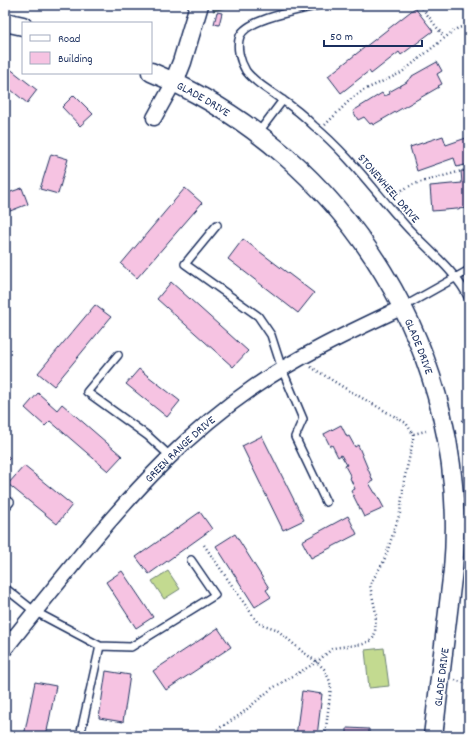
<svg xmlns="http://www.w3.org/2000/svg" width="474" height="741" font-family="Dekko,sans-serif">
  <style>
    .green { fill: #c3da90; stroke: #6f8477 }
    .building { fill: #f6c3e2; stroke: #1b2f5e }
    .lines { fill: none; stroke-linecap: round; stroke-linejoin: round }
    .service-casing { stroke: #1b2f5e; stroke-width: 10 }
    .minor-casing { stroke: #1b2f5e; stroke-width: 17 }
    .tertiary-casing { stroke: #1b2f5e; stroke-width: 21 }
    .path { stroke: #1b2f5e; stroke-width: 2.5; stroke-dasharray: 1 3; stroke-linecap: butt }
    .service { stroke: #fff; stroke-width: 7 }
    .minor { stroke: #fff; stroke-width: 14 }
    .tertiary { stroke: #fff; stroke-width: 18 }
    .labels { text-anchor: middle; stroke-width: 3.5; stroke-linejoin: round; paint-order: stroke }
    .street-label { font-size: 12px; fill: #1b2f5e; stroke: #fff }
  </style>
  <rect width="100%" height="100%" fill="#fff"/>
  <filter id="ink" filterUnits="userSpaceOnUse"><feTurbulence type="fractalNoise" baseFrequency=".025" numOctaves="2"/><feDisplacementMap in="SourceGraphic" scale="8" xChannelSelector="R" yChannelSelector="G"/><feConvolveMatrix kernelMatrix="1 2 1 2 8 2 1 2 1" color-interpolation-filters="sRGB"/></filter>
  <g filter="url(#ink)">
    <path class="green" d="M215 5H236L213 11Z
      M168 571 180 589 164 599 152 581Z
      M384 648 389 686 369 688 365 650Z"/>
    <path class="building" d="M415 8 433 31 401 55 399 52 371 74 369 71 341 93 328 76Z
      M217 12 222 13 219 25 214 24Z
      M437 62 442 71 437 74 442 84 438 86 439 87 373 125 372 123 370 124 364 117 358 120 353 111 382 93 384 96 390 94 389 92 407 82V81L412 77V76Z
      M9 68 37 90 27 103 5 85V73Z
      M74 95 93 114 80 126 62 107Z
      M443 136 446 145 469 137V164L457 167 454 158 417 171 410 147Z
      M51 154 68 159 58 194 40 189Z
      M461 171H469V208L432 211 430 186 462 183Z
      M22 188 28 204 5 213V194Z
      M185 188 202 203 137 278 121 264Z
      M243 239 314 293 298 313 228 259Z
      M171 282 248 351 233 367 157 299Z
      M95 305 111 317 54 386 38 373Z
      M139 369 180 401 167 417 126 384Z
      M38 393 57 410 62 404 122 456 108 471 50 421 45 426 25 408Z
      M341 425 347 437 349 436 355 447 358 445 373 481 369 483 375 493H376L384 508 364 517 351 491 355 489 350 478 351 477 345 466 347 465 341 455 338 457 332 445 330 446 324 434Z
      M262 436 304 520 283 530 242 446Z
      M5 454 10 458 5 463Z
      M24 466 72 505 57 524 8 484Z
      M200 512 212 529 149 574 136 557Z
      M348 516 357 534 311 558 302 541Z
      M235 534 269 588 266 590 271 597 255 607 216 546Z
      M122 571 153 617 136 628 106 582Z
      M218 628 231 647 166 690 153 671Z
      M106 671 130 675 123 722 99 718Z
      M35 682 56 686 46 736H24Z
      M302 691 322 694 317 736H296Z
      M347 728 369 729V736H347Z"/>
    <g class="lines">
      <defs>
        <path id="service" d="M320 5C301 10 248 18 240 36 236 47 240 61 246 71 255 83 269 90 281 99 293 107 304 116 314 126 350 156 375 192 406 226 425 247 458 273 469 299
          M258 133 283 100
          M217 225 185 264 258 316 271 335 282 369 303 419 295 437 326 502
          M403 307 469 270
          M118 355 87 392 148 436 170 456
          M5 508 10 502
          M455 518 469 519
          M5 588 34 611 100 646
          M80 736 100 646 131 647 215 595 191 560"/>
        <g id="minor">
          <path d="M154 118 174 82"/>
          <path id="s1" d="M5 649C31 616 58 583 85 550 136 489 187 433 254 387 300 355 352 331 403 307"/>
        </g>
        <g id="tertiary">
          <path d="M5 22 23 26"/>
          <path id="s2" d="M151 72C348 155 472 357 453 570L433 736"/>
          <path d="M174 82 182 62 199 5"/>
        </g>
      </defs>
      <use href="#service" class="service-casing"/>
      <use href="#minor" class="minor-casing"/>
      <use href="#tertiary" class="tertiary-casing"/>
      <path class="path" d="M420 5 444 37
        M325 125 352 98 364 90 401 73 452 32 458 28 469 25
        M393 198 402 190 414 184 469 169
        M311 367 343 387 406 423 413 434 426 431
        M462 421 469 420
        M204 545 258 623 276 629 303 652 317 662 324 669 329 679 331 687 325 736
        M455 680 469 685
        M207 736 240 715 271 689 317 662 333 648 363 644 370 641 373 638 375 633 376 613 370 586 372 581 384 561 400 513 404 481 413 441V434"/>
      <use href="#service" class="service"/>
      <use href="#minor" class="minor"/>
      <use href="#tertiary" class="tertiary"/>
    </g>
  </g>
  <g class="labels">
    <g class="street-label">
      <text dy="4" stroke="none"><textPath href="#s2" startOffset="59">GLADE DRIVE</textPath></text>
      <text transform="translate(389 188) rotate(49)" y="4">STONEWHEEL DRIVE</text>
      <text dy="4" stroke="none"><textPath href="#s2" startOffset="394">GLADE DRIVE</textPath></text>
      <text dy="4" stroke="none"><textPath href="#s1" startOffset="266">GREEN RANGE DRIVE</textPath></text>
      <text transform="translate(441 677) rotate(-83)" y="4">GLADE DRIVE</text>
    </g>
  </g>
  <rect width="474" height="741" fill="none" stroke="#fff" stroke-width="20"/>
  <rect x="10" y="10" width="454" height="721" fill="none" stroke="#1b2f5e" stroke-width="1.5" filter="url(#ink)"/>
  <rect x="22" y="22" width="130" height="52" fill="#ffffff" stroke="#a4acbf"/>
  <rect x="30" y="35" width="20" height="6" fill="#ffffff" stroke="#a4acbf"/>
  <text x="58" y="42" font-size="12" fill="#1b2f5e">Road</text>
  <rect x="30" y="52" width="20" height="12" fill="#f6c3e2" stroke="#a4acbf"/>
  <text x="58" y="62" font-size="12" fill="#1b2f5e">Building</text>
  <path d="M324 40v6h98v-6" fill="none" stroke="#1b2f5e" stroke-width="2"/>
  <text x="330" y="40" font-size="12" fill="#1b2f5e" stroke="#ffffff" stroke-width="3" paint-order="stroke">50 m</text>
</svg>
